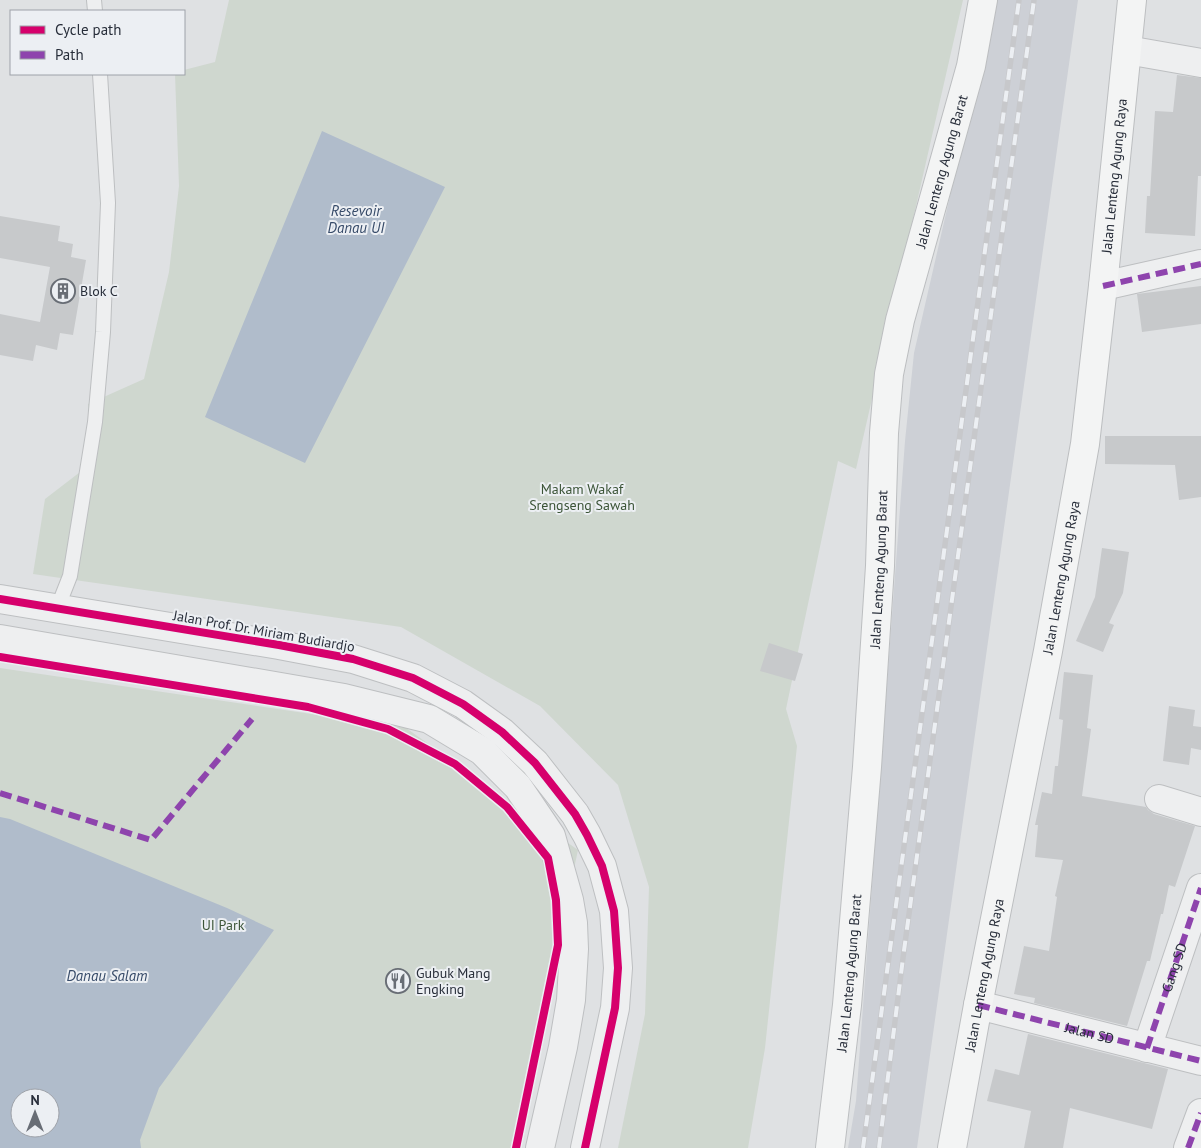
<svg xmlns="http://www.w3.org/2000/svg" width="1201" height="1148" font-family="'PT Sans',sans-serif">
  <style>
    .built { fill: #cdd0d6 }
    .green { fill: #cfd7cf; fill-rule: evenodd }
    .water { fill: #b0bccb; fill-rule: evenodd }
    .building { fill: #c7c9cb }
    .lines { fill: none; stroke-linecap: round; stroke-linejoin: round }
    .lane-casing { stroke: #bdbfc1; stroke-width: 16 }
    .street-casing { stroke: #bdbfc1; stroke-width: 30 }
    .primary-casing { stroke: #bcbec0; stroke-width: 30 }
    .lane { stroke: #eeeff0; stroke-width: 14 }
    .street { stroke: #eeeff0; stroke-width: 28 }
    .primary { stroke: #f3f4f4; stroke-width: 28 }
    .rail-casing { stroke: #c7c8cb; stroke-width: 5.5 }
    .rail { stroke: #eceff3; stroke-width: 4; stroke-dasharray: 11; stroke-linecap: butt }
    .quiet { stroke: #8e44ad; stroke-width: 6; stroke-dasharray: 12 6; stroke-linecap: butt }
    .cycleway-casing { stroke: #eceff3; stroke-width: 11 }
    .cycleway { stroke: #d6006c; stroke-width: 8 }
    .labels { text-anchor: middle; stroke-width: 4; stroke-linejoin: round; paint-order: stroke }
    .street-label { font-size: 14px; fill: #282e3a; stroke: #eceff3 }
    .poi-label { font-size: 14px; fill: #282e3a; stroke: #eceff3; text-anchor: start }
    .park-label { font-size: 14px; fill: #3b5437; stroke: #eceff3 }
    .water-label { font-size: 15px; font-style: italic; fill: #374b69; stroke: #eceff3 }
  </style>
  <rect width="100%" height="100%" fill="#dfe1e3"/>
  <path class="built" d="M993 0H1078L917 1148H848L856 1101 905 441 914 353 992 13Z"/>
  <path class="green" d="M229 0H963L856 469 838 461 786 709 797 746 765 1048 748 1148H618L645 1014 649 887 618 785 540 706 401 627 33 574 45 499 97 459 88 404 144 379 169 272 179 186 175 74H184V70L215 62Z
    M0 668 406 728 578 850 514 1148H0ZM20 1098H50V1128H20Z"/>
  <path class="water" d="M322 131 445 187 305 463 205 417Z
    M0 817 10 819 227 908 274 930 159 1088 140 1140 141 1148H0ZM20 1098H50V1128H20Z"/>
  <path class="building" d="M1177 75 1201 78V176H1198L1195 236 1145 233 1147 196H1150L1155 111 1173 112Z
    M0 216 60 226 58 241 73 244 71 257 86 260 73 335 60 333 57 350 36 345 33 361 0 355V314L40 322 50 267 0 258Z
    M1201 286V324L1142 332 1137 294Z
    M1105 436H1201V497L1179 500 1175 465 1105 464Z
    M1102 548 1129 552 1123 593 1109 623 1114 625 1103 652 1076 641 1095 597Z
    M769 643 803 654 795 681 760 671Z
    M1064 672 1093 675 1087 728 1091 729 1082 796 1146 807 1148 810 1154 814 1195 826 1175 887 1169 885 1163 914H1161L1150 961H1147L1127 1026 1034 1003 1035 998 1014 994 1024 946 1049 951 1057 897 1055 896 1063 860 1035 857 1038 825H1035L1042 792 1052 794 1055 766H1058L1063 720 1059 719Z
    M1169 706 1195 710 1193 726 1201 727V750L1191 748 1189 765 1163 761Z
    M1028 1034 1168 1069 1152 1129 1070 1108 1063 1148H1024L1031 1111 987 1101 995 1069 1019 1075Z"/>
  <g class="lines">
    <defs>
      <path id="lane" d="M94 0 95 11
        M57 609 70 576 95 422 103 332 108 203 100 74"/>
      <g id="street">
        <path d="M1127 50 1201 63"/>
        <path d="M1103 286 1201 264"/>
        <path d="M0 599 279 645 353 659 413 678 463 704 502 732 535 763 575 814 587 835 602 866 614 911 618 968 615 1008 585 1148"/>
        <path d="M0 639 344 698 429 719 482 751 518 787 551 836 569 900 573 923 574 949 571 1000 563 1047 540 1148"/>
        <path d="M1159 799 1201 812"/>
        <path id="s1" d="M978 1005 1201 1061"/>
        <path id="s2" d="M1147 1048 1201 888"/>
        <path d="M1188 1148 1201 1113"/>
      </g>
      <g id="primary">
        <path id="s3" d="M830 1148 847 1005 867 767 880 566 884 433 889 374 900 320 971 66 983 0"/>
        <path id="s4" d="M952 1148 978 1005 1048 651 1085 444 1103 286 1132 0"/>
      </g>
    </defs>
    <use href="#lane" class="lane-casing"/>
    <use href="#street" class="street-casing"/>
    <use href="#primary" class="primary-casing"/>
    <use href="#lane" class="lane"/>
    <use href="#street" class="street"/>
    <use href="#primary" class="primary"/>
    <defs>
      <path id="rail" d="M863 1148 1019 0
        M879 1148 903 958 1034 0"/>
    </defs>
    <use href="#rail" class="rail-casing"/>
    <use href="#rail" class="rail"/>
    <path class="quiet" d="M1103 286 1201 264
      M0 793 151 840 252 719
      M978 1005 1201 1061
      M1147 1048 1201 888
      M1188 1148 1201 1113"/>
    <defs>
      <path id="cycleway" d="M0 599 279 645 353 659 413 678 463 704 502 732 535 763 575 814 587 835 602 866 614 911 618 968 615 1008 585 1148
        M0 657 308 707 388 729 455 764 507 807 548 858 556 900 558 945 516 1148"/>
    </defs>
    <use href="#cycleway" class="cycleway-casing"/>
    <use href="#cycleway" class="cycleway"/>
  </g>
  <defs>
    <symbol id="building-ring" viewBox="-11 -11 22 22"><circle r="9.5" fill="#eceff3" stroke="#686d75" stroke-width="1.5"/><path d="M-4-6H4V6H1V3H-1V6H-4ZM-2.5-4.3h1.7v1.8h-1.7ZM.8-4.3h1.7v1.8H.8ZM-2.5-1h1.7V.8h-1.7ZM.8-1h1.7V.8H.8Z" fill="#686d75"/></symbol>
    <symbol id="restaurant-ring" viewBox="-11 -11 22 22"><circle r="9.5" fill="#eceff3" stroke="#686d75" stroke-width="1.5"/><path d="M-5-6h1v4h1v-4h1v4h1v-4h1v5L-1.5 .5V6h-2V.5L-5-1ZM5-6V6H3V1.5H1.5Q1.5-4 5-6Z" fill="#686d75"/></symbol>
  </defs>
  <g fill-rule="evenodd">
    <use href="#building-ring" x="49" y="277" width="28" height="28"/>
    <use href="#restaurant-ring" x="384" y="967" width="28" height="28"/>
  </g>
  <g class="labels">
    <g class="street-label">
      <text dy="5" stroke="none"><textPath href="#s3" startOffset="986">Jalan Lenteng Agung Barat</textPath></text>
      <text dy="5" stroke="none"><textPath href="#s4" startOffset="986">Jalan Lenteng Agung Raya</textPath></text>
      <text dy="5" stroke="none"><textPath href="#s3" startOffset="581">Jalan Lenteng Agung Barat</textPath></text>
      <text dy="5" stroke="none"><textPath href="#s4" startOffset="581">Jalan Lenteng Agung Raya</textPath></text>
      <text transform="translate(264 631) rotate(10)" y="5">Jalan Prof. Dr. Miriam Budiardjo</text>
      <text dy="5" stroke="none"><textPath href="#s2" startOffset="85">Gang SD</textPath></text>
      <text dy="5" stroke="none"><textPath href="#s3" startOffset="176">Jalan Lenteng Agung Barat</textPath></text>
      <text dy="5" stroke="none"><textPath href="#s4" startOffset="176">Jalan Lenteng Agung Raya</textPath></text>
      <text dy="5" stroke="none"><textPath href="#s1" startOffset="115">Jalan SD</textPath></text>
    </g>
    <g class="poi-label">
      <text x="80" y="296">Blok C</text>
      <text x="416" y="978">Gubuk Mang<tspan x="416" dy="16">Engking</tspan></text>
    </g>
    <g class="park-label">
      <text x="582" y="494">Makam Wakaf<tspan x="582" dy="16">Srengseng Sawah</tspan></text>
      <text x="223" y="930">UI Park</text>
    </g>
    <g class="water-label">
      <text x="356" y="216">Resevoir<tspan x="356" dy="17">Danau UI</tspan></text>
      <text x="107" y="981">Danau Salam</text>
    </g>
  </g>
  <rect x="10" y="10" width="175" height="65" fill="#eceff3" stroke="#9ea2a9"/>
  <rect x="20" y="26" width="25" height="8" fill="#d6006c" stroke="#9ea2a9"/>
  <text x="55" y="35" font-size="15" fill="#282e3a">Cycle path</text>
  <rect x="20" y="51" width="25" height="8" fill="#8e44ad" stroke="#9ea2a9"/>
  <text x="55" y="60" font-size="15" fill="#282e3a">Path</text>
  <g transform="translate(35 1113)"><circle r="24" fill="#eceff3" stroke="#9ea2a9"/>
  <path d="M0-4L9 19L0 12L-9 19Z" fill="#686d75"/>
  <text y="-8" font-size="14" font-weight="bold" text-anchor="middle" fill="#282e3a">N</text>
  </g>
</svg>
